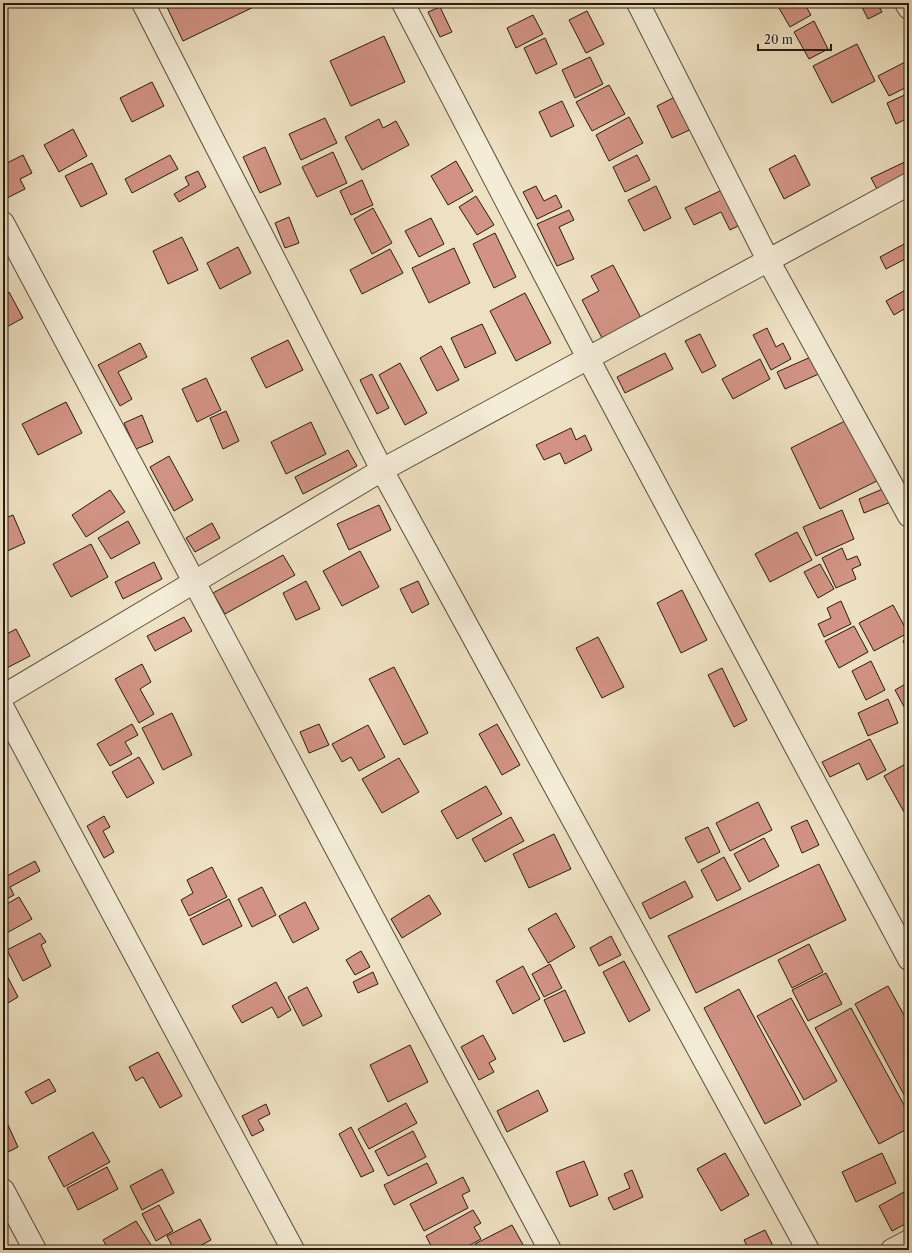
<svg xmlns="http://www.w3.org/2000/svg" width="912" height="1253" font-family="'Libre Caslon Text',serif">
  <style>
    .building { fill: #d29384; stroke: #261c11 }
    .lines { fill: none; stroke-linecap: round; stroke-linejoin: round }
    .street-casing { stroke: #584d3d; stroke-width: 24 }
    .street { stroke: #f4ecd7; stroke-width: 22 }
  </style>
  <rect width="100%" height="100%" fill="#eee1c2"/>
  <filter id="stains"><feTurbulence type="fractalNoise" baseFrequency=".005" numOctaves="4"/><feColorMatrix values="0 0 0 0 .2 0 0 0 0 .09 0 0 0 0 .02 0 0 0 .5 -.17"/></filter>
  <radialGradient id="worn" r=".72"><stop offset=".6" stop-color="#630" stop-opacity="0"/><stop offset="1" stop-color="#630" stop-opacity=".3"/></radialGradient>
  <path class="building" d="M165 3H262L183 41Z
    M776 3H804L811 15 790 27Z
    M860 3H877L882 12 868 19Z
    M440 7 452 32 440 37 428 12Z
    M587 11 604 44 586 53 569 20Z
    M533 15 543 34 516 48 507 28Z
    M814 21 828 49 809 59 794 32Z
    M384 36 405 82 351 106 330 61Z
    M545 38 557 64 536 74 524 48Z
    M857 44 875 81 832 103 813 66Z
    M590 57 603 84 575 98 562 70Z
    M909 60V86L889 96 878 76Z
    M152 82 164 106 132 122 120 98Z
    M609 85 625 114 592 131 576 102Z
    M909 93V126L906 119 896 124 887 103Z
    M679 95 694 128 672 138 657 106Z
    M562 101 574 126 551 137 539 112Z
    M629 117 643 143 609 161 596 135Z
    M325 118 337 143 301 160 289 134Z
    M379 119 383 128 396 121 409 145 362 170 345 137Z
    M73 129 87 156 59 172 44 145Z
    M265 147 281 184 260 193 243 157Z
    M333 152 347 183 317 197 302 167Z
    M23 155 32 173 20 179 25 189 7 198 3 191V165Z
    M170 155 178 169 132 193 125 179Z
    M637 155 650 180 625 192 613 167Z
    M795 155 810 185 784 199 769 169Z
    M909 160V174L877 189 871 178Z
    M456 161 473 191 448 205 431 176Z
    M92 163 107 194 81 207 65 176Z
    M198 171 206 187 179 202 174 194 189 185 185 177Z
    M362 180 373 205 351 215 340 191Z
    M536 186 544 201 556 195 562 207 537 219 523 192Z
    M656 186 671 218 644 231 628 200Z
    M726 188 744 223 730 230 721 212 694 225 685 208Z
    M476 196 494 225 477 235 459 207Z
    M373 208 392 243 372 254 354 219Z
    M569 210 574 220 559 227 574 259 557 266 537 224Z
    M289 217 299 243 285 248 275 223Z
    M431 218 444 244 419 257 405 231Z
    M495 233 516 277 494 288 473 244Z
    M182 237 198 270 168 284 153 251Z
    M906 243 909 249V257L886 269 880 257Z
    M238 247 251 273 220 289 207 263Z
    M454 248 470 283 429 303 412 268Z
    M390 249 403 273 362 294 350 270Z
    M613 265 641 318 602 338 582 300 599 291 591 276Z
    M909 288V306L894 315 886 301Z
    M9 292 23 318 3 329V296Z
    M525 293 551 343 516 361 490 311Z
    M482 324 496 353 465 368 451 338Z
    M767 328 776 347 783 343 791 359 771 370 753 335Z
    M700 334 716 366 702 373 685 341Z
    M288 340 303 370 266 388 251 358Z
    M140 343 147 357 118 372 132 399 120 406 98 365Z
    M441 346 459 380 437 391 420 358Z
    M665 353 673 369 625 393 617 377Z
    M813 356 821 373 785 389 777 372Z
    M760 359 770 379 733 399 722 379Z
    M400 363 427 413 405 425 379 375Z
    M372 374 389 408 377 414 360 380Z
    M206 378 221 410 197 422 182 389Z
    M66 402 82 433 38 455 22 424Z
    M226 411 239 441 223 449 210 418Z
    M142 415 153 442 136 449 124 423Z
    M849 419 879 480 820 509 791 448Z
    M311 422 326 454 286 474 271 442Z
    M571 428 576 440 585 435 592 450 565 464 560 453 544 460 536 445Z
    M348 450 357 466 303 494 295 477Z
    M169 456 193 500 174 511 150 467Z
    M885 488 891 502 864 513 859 499Z
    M110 490 125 512 86 537 72 515Z
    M379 505 391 530 349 550 337 524Z
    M842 510 854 539 816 556 803 527Z
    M13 515 25 543 3 553V519Z
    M128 521 140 543 111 559 98 538Z
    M212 523 220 538 195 552 186 538Z
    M797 532 812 560 770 582 755 554Z
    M91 544 108 577 71 597 53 564Z
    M842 548 847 560 857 556 861 565 852 569 856 579 836 588 822 558Z
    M360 551 379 587 342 606 323 571Z
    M283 555 295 575 225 614 213 593Z
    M154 562 162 579 123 599 115 582Z
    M820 564 834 589 818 598 804 572Z
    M306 581 320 609 296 620 283 593Z
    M418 581 429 604 412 613 400 589Z
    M682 590 707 640 681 653 657 603Z
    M841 601 851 624 824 637 818 624 831 618 827 608Z
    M893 605 908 633 874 651 859 623Z
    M184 617 192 631 155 651 147 636Z
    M854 626 868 652 839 668 825 641Z
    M16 629 30 656 3 670V636Z
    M598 637 624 687 602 698 576 648Z
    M909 638V653L903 641Z
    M871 661 885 690 866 700 852 671Z
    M142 664 151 682 140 689 154 714 139 723 115 679Z
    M394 667 428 733 404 745 369 679Z
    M722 668 747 720 734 727 708 675Z
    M909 682V716L895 690Z
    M888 699 898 723 868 736 858 713Z
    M172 713 192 755 163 770 142 728Z
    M132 724 138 735 125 742 132 754 110 766 97 744Z
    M319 724 329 745 309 753 300 732Z
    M497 724 520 765 502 775 479 734Z
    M368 725 385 757 359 771 351 757 342 762 332 744Z
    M870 739 886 770 867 780 859 763 830 777 822 762Z
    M139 757 154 783 127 798 112 772Z
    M399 758 419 792 382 813 362 779Z
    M909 762V809L904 812 884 776Z
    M486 786 502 814 457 839 441 811Z
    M758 802 772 830 730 851 716 823Z
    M104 816 110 827 103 831 114 852 104 858 87 826Z
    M511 817 524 841 485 862 472 839Z
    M807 820 819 845 802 853 791 827Z
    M708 827 720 852 698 863 685 838Z
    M554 834 571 869 529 888 513 854Z
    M764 838 779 866 749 882 734 854Z
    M724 857 741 889 717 901 701 870Z
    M35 861 40 871 10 887 14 895 3 901V878Z
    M819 864 846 920 696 993 668 936Z
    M212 867 227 897 189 916 181 900 193 893 187 880Z
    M685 881 693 897 650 919 642 903Z
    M262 887 276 915 252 927 238 899Z
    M429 895 441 914 402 938 391 919Z
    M19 897 32 919 3 935V906Z
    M229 899 242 926 203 945 190 919Z
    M305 902 319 929 293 943 279 916Z
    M556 913 575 947 548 963 528 929Z
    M40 933 46 942 41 945 51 966 23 981 7 950Z
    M611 936 621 955 599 966 590 948Z
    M809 944 823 972 792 988 778 960Z
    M361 951 370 967 355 975 346 960Z
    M624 961 650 1010 629 1022 603 972Z
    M550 964 562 988 544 997 532 974Z
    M523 966 540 999 513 1014 496 981Z
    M3 968 18 997 3 1006Z
    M373 972 378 984 358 993 353 982Z
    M826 973 842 1004 808 1021 792 990Z
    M276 982 291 1010 278 1018 272 1007 242 1023 232 1006Z
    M888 986 909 1024V1104L855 1004Z
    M307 987 322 1016 303 1026 288 997Z
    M739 989 801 1105 765 1124 704 1008Z
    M565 990 585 1033 564 1042 544 1000Z
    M791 998 837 1081 804 1100 757 1016Z
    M851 1008 909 1114V1128L879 1144 815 1028Z
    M483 1035 496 1059 489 1063 494 1072 479 1080 461 1047Z
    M410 1045 428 1082 388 1102 370 1065Z
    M158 1052 182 1096 160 1108 143 1077 136 1081 129 1067Z
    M49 1079 56 1091 32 1104 25 1092Z
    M538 1090 548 1111 507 1132 497 1111Z
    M406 1103 417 1123 369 1149 358 1129Z
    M266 1104 270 1114 258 1120 264 1130 252 1136 242 1116Z
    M3 1114 18 1147 4 1154 3 1150Z
    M351 1127 374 1171 361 1177 339 1134Z
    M413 1131 426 1157 388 1176 375 1151Z
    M93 1132 110 1162 64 1187 48 1157Z
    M725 1153 749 1195 721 1211 697 1169Z
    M882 1153 896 1183 856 1202 842 1172Z
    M584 1161 598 1195 570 1207 556 1172Z
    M427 1163 437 1183 394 1205 384 1185Z
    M107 1167 118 1189 78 1210 67 1188Z
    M162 1169 174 1193 142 1210 130 1186Z
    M632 1170 643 1197 614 1210 608 1198 630 1188 624 1174Z
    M463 1177 470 1191 462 1195 468 1208 424 1231 410 1204Z
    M904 1192 909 1202V1222L892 1231 879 1206Z
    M159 1205 173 1231 156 1241 142 1214Z
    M473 1210 481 1223 474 1227 481 1239 461 1250H433L426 1236Z
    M200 1219 211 1240 192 1250H174L167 1236Z
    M136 1221 151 1245 142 1250H109L103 1240Z
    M512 1225 526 1250H478L475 1244Z
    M765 1230 775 1250H749L744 1240Z"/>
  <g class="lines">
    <defs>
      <path id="street" d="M143 3 382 470 808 1250
        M403 3 588 358 909 959
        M638 3 768 260 909 516
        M906 3 909 8
        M3 223 550 1250
        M3 696 382 470 909 184
        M3 708 293 1250
        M3 1190 35 1250
        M892 1250 909 1241"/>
    </defs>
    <use href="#street" class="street-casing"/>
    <use href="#street" class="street"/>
  </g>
  <rect width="912" height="1253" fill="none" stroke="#eee1c2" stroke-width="16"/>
  <rect x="4" y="4" width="904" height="1245" fill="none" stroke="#261c11" stroke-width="2"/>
  <rect x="8" y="8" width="896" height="1237" fill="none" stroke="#261c11"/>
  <path d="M758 44v6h73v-6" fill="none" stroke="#261c11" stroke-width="2"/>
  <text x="764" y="44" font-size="12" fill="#261c11" stroke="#f4ecd7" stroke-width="3" paint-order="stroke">20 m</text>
  <rect width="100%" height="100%" filter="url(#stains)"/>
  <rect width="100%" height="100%" fill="url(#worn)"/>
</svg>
